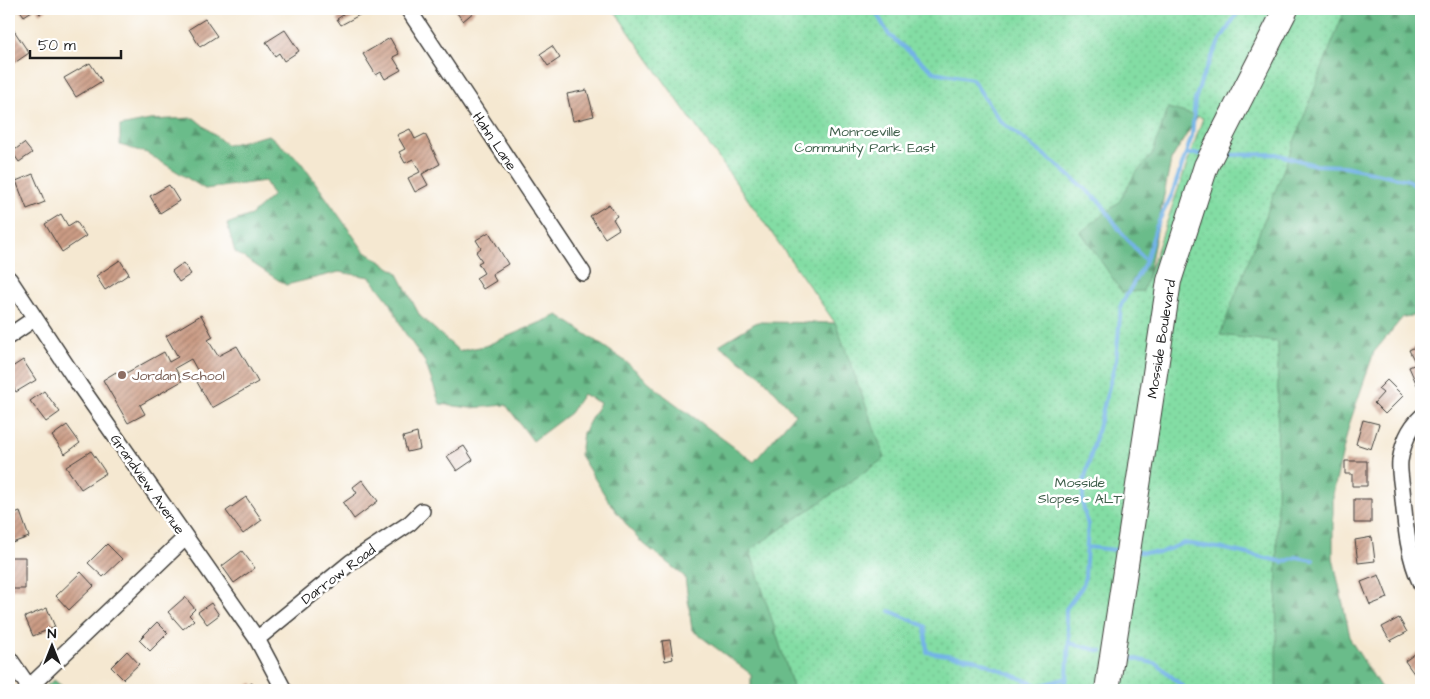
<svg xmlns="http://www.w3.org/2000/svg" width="1430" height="699" font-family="'Architects Daughter',sans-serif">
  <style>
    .forest { fill: url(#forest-firs); stroke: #436c53 }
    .park { fill: url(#park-dots); stroke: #507c60; fill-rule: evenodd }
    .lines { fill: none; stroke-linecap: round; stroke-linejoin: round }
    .stream { stroke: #73b3e7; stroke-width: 4 }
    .building { fill: url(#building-hatch) }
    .minor-casing { stroke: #3d3b37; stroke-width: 18 }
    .primary-casing { stroke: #3d3b37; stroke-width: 26 }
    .minor { stroke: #fff; stroke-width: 15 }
    .primary { stroke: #fff; stroke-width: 24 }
    .education-dot { fill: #8d6e63; stroke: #fff; stroke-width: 2 }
    .labels { text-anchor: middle; stroke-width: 5; stroke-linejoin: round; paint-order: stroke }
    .park-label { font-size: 14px; fill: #40604c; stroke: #fff }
    .street-label { font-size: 14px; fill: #1c1c1c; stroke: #fff }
    .education-label { font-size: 14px; fill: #785e54; stroke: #fff; text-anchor: start }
  </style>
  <defs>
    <pattern id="forest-firs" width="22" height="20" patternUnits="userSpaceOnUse" patternTransform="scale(1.25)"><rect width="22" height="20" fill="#6abc8a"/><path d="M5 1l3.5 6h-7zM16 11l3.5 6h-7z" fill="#569870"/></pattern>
    <pattern id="park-dots" width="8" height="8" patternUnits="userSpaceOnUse" patternTransform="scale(1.25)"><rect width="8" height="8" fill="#83dda4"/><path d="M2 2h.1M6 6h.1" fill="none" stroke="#71bd8d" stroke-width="1.8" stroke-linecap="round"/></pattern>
    <pattern id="building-hatch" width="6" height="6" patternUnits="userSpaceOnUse" patternTransform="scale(1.25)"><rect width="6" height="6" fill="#cb9b84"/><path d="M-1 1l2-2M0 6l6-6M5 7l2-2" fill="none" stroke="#a47e6b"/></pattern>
  </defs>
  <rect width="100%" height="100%" fill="#fff"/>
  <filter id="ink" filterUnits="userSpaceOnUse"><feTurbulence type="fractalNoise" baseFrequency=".02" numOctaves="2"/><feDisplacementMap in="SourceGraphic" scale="10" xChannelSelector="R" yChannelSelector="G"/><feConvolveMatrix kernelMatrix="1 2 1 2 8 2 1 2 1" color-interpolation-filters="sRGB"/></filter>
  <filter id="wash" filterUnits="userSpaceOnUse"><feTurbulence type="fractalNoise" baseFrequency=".0096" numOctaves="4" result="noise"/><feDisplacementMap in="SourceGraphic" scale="20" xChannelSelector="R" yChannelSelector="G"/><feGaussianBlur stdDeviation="1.12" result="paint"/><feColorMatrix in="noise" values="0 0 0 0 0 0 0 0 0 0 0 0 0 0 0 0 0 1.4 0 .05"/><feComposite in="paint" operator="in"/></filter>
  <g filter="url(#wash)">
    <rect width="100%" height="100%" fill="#f5e8d1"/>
    <path class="forest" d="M613 9 1230 63 1171 160 1140 316 1089 690H751V674L692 630 685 577 639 540 611 505 580 455 583 433 600 403 583 394 570 413 533 441 506 405 470 408 440 404 425 362 403 330 391 304 370 277 339 272 286 285 235 252 227 224 251 215 273 195 265 181 205 189 147 153 120 145V126L150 120 194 118 227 145 269 135 300 161 364 251 397 272 420 316 459 351 485 346 558 315 625 361 665 396 754 462 795 414 761 376 719 345 757 322 836 323Z
      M1310 9H1421V315L1403 317 1374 352 1349 425 1333 494V558L1351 641 1381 688 1403 690H1125L1132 646Z
      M54 680 67 690H41Z"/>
    <path class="park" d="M613 9H1345L1220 335 1278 342 1276 690H794L750 550 885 458 836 324ZM1168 108 1203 118 1143 291 1122 292 1081 232 1119 202 1135 174 1152 155Z"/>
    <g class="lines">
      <path class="stream" d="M874 9 889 35 934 72 972 79 1000 121 1056 164 1101 203 1121 232 1146 261
        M1186 154H1200
        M1224 155 1276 154 1315 165 1344 166 1408 180 1421 191
        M1087 547 1116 550
        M1138 552 1159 553 1184 543 1225 549 1284 562 1296 557 1313 560
        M890 611 925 626 927 652 974 659 1039 686 1067 678
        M1069 643 1101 651
        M1123 656 1157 664 1187 690
        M1063 690 1067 678 1069 637 1066 620V609L1082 587 1085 577 1088 525 1083 506V485L1116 360 1121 305 1146 261 1156 227 1172 194 1192 136 1195 100 1202 78 1219 42 1240 9"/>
    </g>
    <g id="blocks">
      <path class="building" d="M19 9H35L24 16Z
        M36 9H48L40 14Z
        M340 9H361L363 13 341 25 337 19 343 15Z
        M454 9H473L475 11 463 21Z
        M205 19 217 36 200 47 189 29Z
        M13 29 29 53 10 66 9 32Z
        M285 30 299 51 284 61 279 53 275 56 266 42Z
        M390 38 399 54 393 57 401 70 385 79 381 72 376 75 363 54Z
        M552 46 560 58 548 66 540 54Z
        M90 63 102 81 76 97 64 78Z
        M587 90 594 116 573 121 567 94Z
        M410 129 415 139 425 134 440 164 422 174 428 185 415 192 408 178 420 172 413 159 405 163 399 152 405 149 397 135Z
        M24 143 32 153 19 162 12 152Z
        M33 174 45 202 27 209 16 181Z
        M169 185 179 201 160 213 150 196Z
        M609 204 617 216 613 219 619 229 605 238 590 216Z
        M61 214 68 226 76 221 86 236 62 252 45 224Z
        M489 232 508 264 492 274 496 281 483 289 476 278 484 273 478 263 482 261 476 252 481 248 476 240Z
        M120 260 129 274 105 290 96 276Z
        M183 263 191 274 179 282 172 271Z
        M201 315 213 337 208 340 218 356 237 346 258 382 212 408 197 382 202 379 191 359 175 368 182 381 140 405 145 414 128 423 103 380 116 372 119 377 164 352 169 362 178 357 166 336Z
        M1421 344V383L1417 385 1409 367 1416 364 1409 350Z
        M23 360 36 380 16 392 9 380V369Z
        M1387 380 1403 396 1385 414 1374 403 1383 393 1378 389Z
        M44 391 60 412 46 422 30 401Z
        M1363 420 1379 424 1371 449 1356 444Z
        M67 425 80 443 65 454 52 436Z
        M417 433 420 449 407 452 403 437Z
        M464 446 473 460 457 471 447 456Z
        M91 451 106 473 81 489 66 467Z
        M1345 461H1367V486H1352V474H1345Z
        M362 480 378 501 354 519 343 503 357 493 353 487Z
        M246 497 262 520 243 534 226 511Z
        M1354 499H1371V523H1354Z
        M20 512 29 537 12 543 9 534V516Z
        M1372 537 1375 561 1358 563 1355 540Z
        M107 544 122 559 103 577 88 563Z
        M242 551 255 568 234 583 222 566Z
        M9 557H25V589H9Z
        M81 572 94 586 69 610 56 596Z
        M1379 575 1388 598 1370 605 1361 582Z
        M185 597 195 609 189 615 194 620 183 629 168 612Z
        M211 603 219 615 207 624 198 612Z
        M47 608 55 627 33 636 25 617Z
        M1399 618 1407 632 1390 641 1382 627Z
        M157 622 168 633 150 651 139 640Z
        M670 640 673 659 665 661 662 641Z
        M127 651 139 664 123 679 111 667Z
        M1419 651 1421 671 1415 675 1405 661Z
        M252 683 257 690H239Z
        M103 684 109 690H97Z"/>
    </g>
  </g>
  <g filter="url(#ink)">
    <use href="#blocks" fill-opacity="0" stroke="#3d3b37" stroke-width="1"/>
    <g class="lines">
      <defs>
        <path id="minor" d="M408 9 583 273
          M9 279 80 386 257 639 284 690
          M9 336 34 319
          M1421 417C1408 429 1403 444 1400 461 1399 470 1401 480 1402 489 1405 520 1407 555 1421 584
          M257 639 351 562 410 523 422 511
          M9 658 29 687
          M26 690 185 538"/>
        <path id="primary" d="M1107 690 1169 281 1206 166 1286 9"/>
      </defs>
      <use href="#minor" class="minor-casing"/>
      <use href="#primary" class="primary-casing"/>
      <use href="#minor" class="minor"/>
      <use href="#primary" class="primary"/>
    </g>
  </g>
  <circle class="education-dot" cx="122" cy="375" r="5"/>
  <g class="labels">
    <g class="park-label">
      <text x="865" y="136">Monroeville<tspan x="865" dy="16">Community Park East</tspan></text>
      <text x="1080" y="487">Mosside<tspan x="1080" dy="16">Slopes - ALT</tspan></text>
    </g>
    <g class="street-label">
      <text transform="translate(495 141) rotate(56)" y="5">Hahn Lane</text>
      <text transform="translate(1161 339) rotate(-81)" y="5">Mosside Boulevard</text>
      <text transform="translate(148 484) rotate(55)" y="5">Grandview Avenue</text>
      <text transform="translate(338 574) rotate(-37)" y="5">Darrow Road</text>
    </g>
    <g class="education-label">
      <text x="132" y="380">Jordan School</text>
    </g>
  </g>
  <rect width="1430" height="699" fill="none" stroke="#fff" stroke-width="30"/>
  <g transform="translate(52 646)" stroke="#ffffff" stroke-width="4" paint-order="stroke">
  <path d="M0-4L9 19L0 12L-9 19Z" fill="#1c1c1c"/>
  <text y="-8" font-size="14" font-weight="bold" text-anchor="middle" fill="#1c1c1c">N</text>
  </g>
  <path d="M30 50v8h91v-8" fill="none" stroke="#1c1c1c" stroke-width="2.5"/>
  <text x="38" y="50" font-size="15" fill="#1c1c1c" stroke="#ffffff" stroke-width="4" paint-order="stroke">50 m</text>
</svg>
